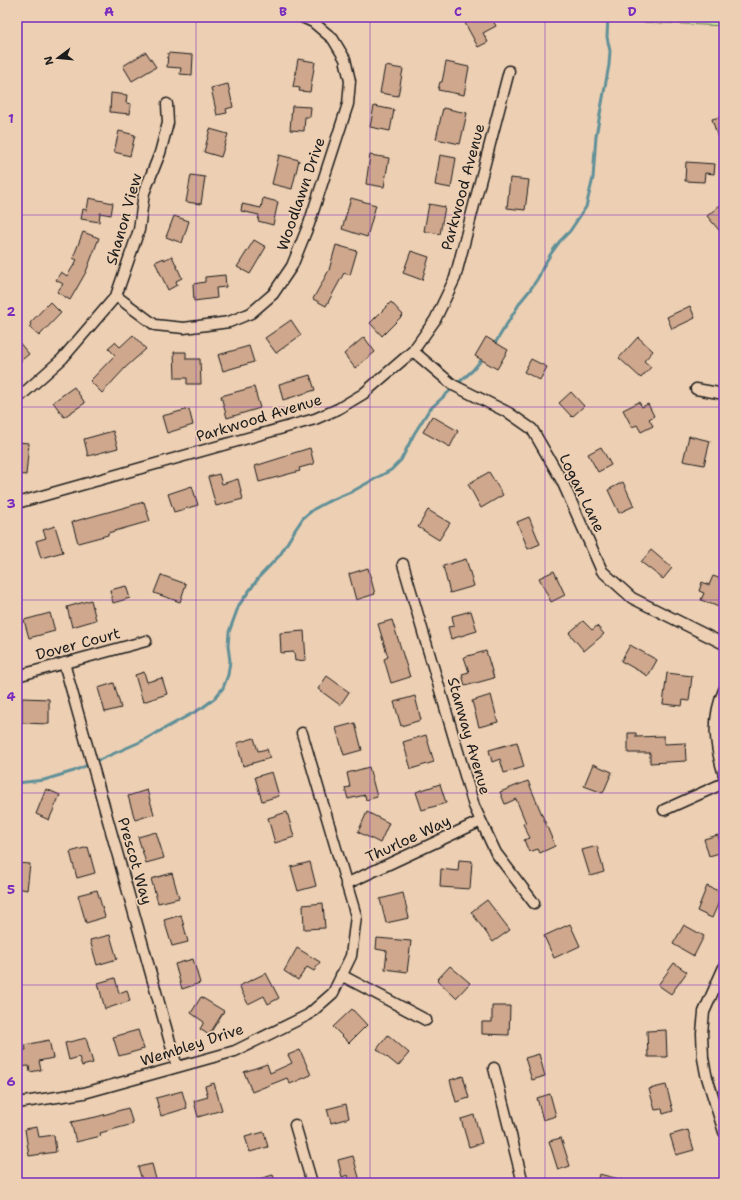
<svg xmlns="http://www.w3.org/2000/svg" width="741" height="1200" font-family="'Shantell Sans',sans-serif">
  <style>
    .green { fill: #c0dd95; stroke: #6e7c58 }
    .lines { fill: none; stroke-linecap: round; stroke-linejoin: round }
    .stream { stroke: #609098; stroke-width: 3 }
    .building { fill: #cea78d; stroke: #1c1c1c }
    .minor-casing { stroke: #1c1c1c; stroke-width: 13 }
    .minor { stroke: #edcfb3; stroke-width: 10 }
    .grid { fill: none; stroke: #7b2cbf; stroke-width: 1; stroke-opacity: 0.55 }
    .labels { text-anchor: middle; stroke-width: 3.5; stroke-linejoin: round; paint-order: stroke }
    .street-label { font-size: 15px; fill: #1c1c1c; stroke: #edcfb3 }
    .neatline { fill: none; stroke: #7b2cbf; stroke-width: 1.5 }
    .grid-label { font-size: 13px; text-anchor: middle; font-weight: bold; fill: #7b2cbf }
  </style>
  <rect width="100%" height="100%" fill="#edcfb3"/>
  <filter id="ink" filterUnits="userSpaceOnUse"><feTurbulence type="fractalNoise" baseFrequency=".025" numOctaves="2"/><feDisplacementMap in="SourceGraphic" scale="8" xChannelSelector="R" yChannelSelector="G"/><feConvolveMatrix kernelMatrix="1 2 1 2 8 2 1 2 1" color-interpolation-filters="sRGB"/></filter>
  <g filter="url(#ink)">
    <path class="green" d="M536 17H724V26Z"/>
    <g class="lines">
      <path class="stream" d="M494 345 521 301 530 290 538 278 544 265 552 252 560 241 570 231 586 207 593 178 596 136 609 65 610 51 607 37 608 17
        M457 384 472 371 484 357
        M17 783 44 780 74 771 140 742 202 708 214 699 223 688 228 675 230 661 228 646 229 632 239 605 260 576 280 555 295 530 303 518 314 509 327 502 353 491 391 470 401 460 414 434 429 410 453 388"/>
    </g>
    <path class="building" d="M477 17H491L496 26 483 33 488 42 478 47 465 23Z
      M146 52 156 67 132 81 123 66Z
      M168 53 193 55 192 75 180 74 181 68 167 67Z
      M298 59 315 62 310 92 299 91 300 88 293 87Z
      M446 62 469 67 464 95 438 90 440 82H442Z
      M385 66 403 69 398 96 380 93Z
      M228 84 233 107 226 109 227 113 217 115 211 88Z
      M111 93 127 95 126 103 131 104 130 114 110 112Z
      M292 106 311 107 310 117H305L304 131 290 130Z
      M374 106 394 110 390 131 370 127Z
      M443 108 467 113 460 144 436 139Z
      M724 116V136L718 138 712 119Z
      M210 129 228 134 221 157 204 152Z
      M119 131 135 135 130 156 114 152Z
      M279 155 299 160 292 189 272 184Z
      M370 155 389 158 384 187 366 184Z
      M440 155 456 158 451 188 435 185Z
      M686 162 715 164 714 174 705 173 704 182 685 181Z
      M191 175 205 177 201 204 186 202Z
      M510 178 529 180 525 210 507 208Z
      M89 198 113 203 111 215 100 213 99 222 81 219 83 209 87 210Z
      M263 198 278 202 273 225 258 221 259 215 241 211 242 204 261 208Z
      M351 198 376 205 367 237 342 229Z
      M429 204 445 207 440 234 424 231Z
      M720 205 724 210V236L707 216Z
      M174 216 189 221 182 243 166 237Z
      M83 232 99 238 86 272 70 300 57 292 63 284 56 280 61 272 67 276 77 260 73 258Z
      M254 240 266 247 250 274 237 267Z
      M336 245 357 251 350 275 344 273 326 306 313 299 329 270Z
      M411 251 429 257 422 280 403 273Z
      M172 256 182 278 176 281 177 285 168 290 155 262 164 258V260Z
      M225 275 226 287 216 288 217 298 194 301 193 284 205 282V277Z
      M50 302 61 313 39 336 29 327 31 325 30 323Z
      M391 302 403 315 382 336 370 323Z
      M690 306 695 318 672 329 667 317Z
      M291 320 301 335 276 353 265 338Z
      M133 335 146 349 126 367 102 393 90 381 115 355 108 348 115 342 120 347Z
      M364 337 375 352 355 368 344 354Z
      M486 337 508 350 497 369 475 356Z
      M638 337 653 351 644 361 651 367 641 378 619 358Z
      M17 340 29 354 17 364Z
      M249 346 254 362 223 371 218 355Z
      M174 352H186V359H200L201 384H187V378H175Z
      M531 359 547 367 540 380 524 372Z
      M310 375 315 390 283 400 279 384Z
      M74 387 85 403 64 417 53 402Z
      M254 387 260 408 227 418 221 396Z
      M571 392 584 406 572 417 559 403Z
      M639 402 642 407 648 404 654 416 649 419 653 426 641 432 637 425 632 427 623 410Z
      M189 409 193 425 167 433 162 416Z
      M432 416 458 431 450 447 423 432Z
      M113 431 118 448 88 456 84 439Z
      M689 436 710 441 704 465 683 461Z
      M17 442 29 443 26 475 17 474Z
      M601 447 611 465 598 472 588 454Z
      M310 448 314 464 299 468 300 471 259 482 255 466 287 456V455Z
      M489 472 503 495 481 508 468 484Z
      M219 474 222 484 238 479 243 499 216 506 208 477Z
      M623 482 634 506 619 513 608 490Z
      M192 486 198 505 174 512 168 494Z
      M144 502 150 521 108 533V535L78 543 72 522Z
      M428 510 450 523 439 540 418 527Z
      M529 517 540 544 528 549 517 522Z
      M55 526 63 552 41 558 36 541 46 538 43 530Z
      M651 550 672 568 663 579 641 562Z
      M466 559 474 586 450 593 443 566Z
      M368 568 375 594 356 600 349 574Z
      M554 571 565 595 551 602 539 578Z
      M161 575 186 584 180 602 154 593Z
      M713 576 724 580V609L701 600 704 593 699 591 702 582 709 585Z
      M126 586 130 598 113 603 110 590Z
      M91 600 96 620 72 627 67 607Z
      M471 611 477 631 451 639 448 627 454 626 452 616Z
      M50 613 55 631 29 638 24 620Z
      M392 620 410 677 391 683 384 659 388 657 378 624Z
      M583 621 592 630 597 626 604 634 584 651 569 633Z
      M304 631 306 660 295 661 294 652 281 653 280 633Z
      M630 645 657 660 648 676 621 661Z
      M486 651 494 678 465 686 462 674 469 672 464 657Z
      M144 672 147 682 162 678 167 694 143 702 135 675Z
      M667 673 692 676 689 701 683 700 682 706 663 704Z
      M327 676 349 692 340 705 318 689Z
      M114 683 121 708 105 712 98 688Z
      M491 695 498 722 479 727 472 701Z
      M415 696 421 720 401 726 394 702Z
      M22 698 49 699V724L22 723Z
      M355 723 362 750 344 755 336 728Z
      M628 733H636V737L664 736V744L685 743 686 761 650 763V753H628Z
      M426 735 434 762 411 769 403 742Z
      M254 738 258 751 267 749 270 758 243 766 237 743Z
      M517 742 524 767 504 773 500 759 492 762 489 750Z
      M593 764 612 772 603 793 584 786Z
      M369 767 377 797 366 800 365 795 348 799 345 788 350 787 347 773Z
      M272 772 279 796 262 801 255 777Z
      M528 781 555 846 540 853 538 849 529 852 524 840 530 838 523 824 526 823 516 799 505 804 500 792Z
      M440 784 446 803 422 810 416 792Z
      M46 789 60 795 49 820 36 814Z
      M147 790 154 814 135 820 128 796Z
      M287 812 294 837 275 843 268 818Z
      M367 812 389 823 380 843 358 832Z
      M156 832 164 858 146 863 138 837Z
      M718 835 723 852 709 856 704 839Z
      M597 846 604 872 590 876 582 850Z
      M88 847 95 873 77 878 70 852Z
      M459 860 472 861 470 889 440 887 441 869 458 871Z
      M310 862 316 886 298 891 291 867Z
      M17 863 30 864 27 890 17 888Z
      M172 873 179 898 158 903 151 879Z
      M707 886 723 893 712 918 697 911Z
      M97 890 105 917 86 923 78 895Z
      M403 893 409 918 386 923 380 899Z
      M487 900 510 930 493 942 471 912Z
      M323 903 325 928 304 929 303 905Z
      M181 915 188 942 172 946 164 920Z
      M570 924 580 946 554 958 544 936Z
      M684 925 704 936 694 956 673 944Z
      M110 935 117 959 97 965 90 940Z
      M377 938 411 941 407 972 385 969 387 951 376 949Z
      M297 948 320 962 314 971 307 967 298 980 284 971Z
      M193 959 200 983 182 989 175 964Z
      M674 963 687 972 671 994 658 985Z
      M450 966 470 983 456 998 437 980Z
      M266 973 279 998 268 1004 264 996 248 1004 239 986Z
      M115 978 119 993 127 990 130 1001 105 1009 98 983Z
      M201 997 224 1011 209 1035 200 1029 204 1022 191 1013Z
      M492 1006H510L509 1035 482 1034V1022H492Z
      M352 1009 367 1025 349 1043 333 1027Z
      M138 1030 144 1049 119 1056 113 1037Z
      M666 1030 667 1057H648L647 1031Z
      M388 1035 409 1053 398 1066 377 1049Z
      M86 1038 93 1063 82 1066 79 1057 69 1060 65 1043Z
      M49 1040 53 1058 39 1061 41 1070 30 1072 29 1066 17 1067V1051L26 1050 25 1045Z
      M300 1050 311 1075 290 1084 287 1078 252 1092 244 1072 267 1064 270 1073 292 1063 288 1055Z
      M539 1054 545 1076 532 1080 525 1058Z
      M463 1076 469 1098 456 1102 450 1080Z
      M214 1083 222 1110 198 1117 194 1101 208 1097 205 1086Z
      M666 1085 673 1111 663 1114 662 1109 655 1110 649 1089Z
      M182 1091 187 1108 161 1116 156 1098Z
      M550 1094 556 1116 543 1120 537 1098Z
      M346 1104 349 1118 331 1123 327 1109Z
      M128 1108 133 1124 100 1133 101 1136 76 1142 71 1122 96 1117Z
      M474 1115 482 1143 469 1147 461 1119Z
      M37 1127 39 1137 54 1135 56 1152 29 1156 25 1129Z
      M688 1130 694 1150 676 1155 670 1135Z
      M264 1132 268 1147 250 1152 245 1137Z
      M561 1138 570 1166 558 1170 549 1141Z
      M353 1156 360 1181 350 1183 348 1175 342 1177 338 1160Z
      M152 1164 157 1183H143L138 1167Z
      M599 1174 623 1180 622 1183H597Z
      M273 1175 276 1183H253L252 1181Z"/>
    <g class="lines">
      <defs>
        <path id="minor" d="M116 296 155 325 184 328 229 322 251 313 273 294 292 266 309 224 348 104 350 81 345 59 333 39 313 22 302 17
          M413 351 453 385 509 413 532 429 562 481 602 571 632 598 724 644
          M696 389 724 394
          M17 399 62 359 116 296 139 230 144 193 160 153 168 123 167 104
          M17 503 315 419 338 409 363 394 413 351 435 320 455 278 509 71
          M403 564 474 806 496 853 534 903
          M64 663 177 1067
          M17 676 146 641
          M724 690C711 719 715 746 724 775
          M664 810 724 783
          M346 884 481 821
          M724 967 704 1012 702 1033 703 1058 706 1074 724 1132
          M341 975 426 1020
          M494 1068 523 1183
          M17 1103 84 1093 235 1051 308 1015 333 993 351 956 356 916 302 733
          M295 1125 312 1183"/>
      </defs>
      <use href="#minor" class="minor-casing"/>
      <use href="#minor" class="minor"/>
    </g>
  </g>
  <path class="grid" d="M196 17V1183M370 17V1183M545 17V1183M17 215H724M17 407H724M17 600H724M17 793H724M17 985H724"/>
  <g class="labels">
    <g class="street-label">
      <text transform="translate(463 187) rotate(-75)" y="5">Parkwood Avenue</text>
      <text transform="translate(301 194) rotate(-71)" y="5">Woodlawn Drive</text>
      <text transform="translate(124 219) rotate(-74)" y="5">Shanon View</text>
      <text transform="translate(259 418) rotate(-17)" y="5">Parkwood Avenue</text>
      <text transform="translate(582 493) rotate(64)" y="5">Logan Lane</text>
      <text transform="translate(78 644) rotate(-15)" y="5">Dover Court</text>
      <text transform="translate(469 736) rotate(74)" y="5">Stanway Avenue</text>
      <text transform="translate(408 839) rotate(-25)" y="5">Thurloe Way</text>
      <text transform="translate(135 861) rotate(74)" y="5">Prescot Way</text>
      <text transform="translate(192 1045) rotate(-18)" y="5">Wembley Drive</text>
    </g>
  </g>
  <rect width="741" height="1200" fill="none" stroke="#edcfb3" stroke-width="44"/>
  <g transform="translate(58 58) rotate(254)" stroke="#edcfb3" stroke-width="3" paint-order="stroke">
  <path d="M0-3L7 15L0 10L-7 15Z" fill="#1c1c1c"/>
  <text y="-6" font-size="11" font-weight="bold" text-anchor="middle" fill="#1c1c1c">N</text>
  </g>
  <rect x="22" y="22" width="697" height="1156" class="neatline"/>
  <g class="grid-label">
    <text x="109" y="16">A</text>
    <text x="283" y="16">B</text>
    <text x="458" y="16">C</text>
    <text x="632" y="16">D</text>
    <text x="11" y="123">1</text>
    <text x="11" y="316">2</text>
    <text x="11" y="508">3</text>
    <text x="11" y="701">4</text>
    <text x="11" y="894">5</text>
    <text x="11" y="1086">6</text>
  </g>
</svg>
